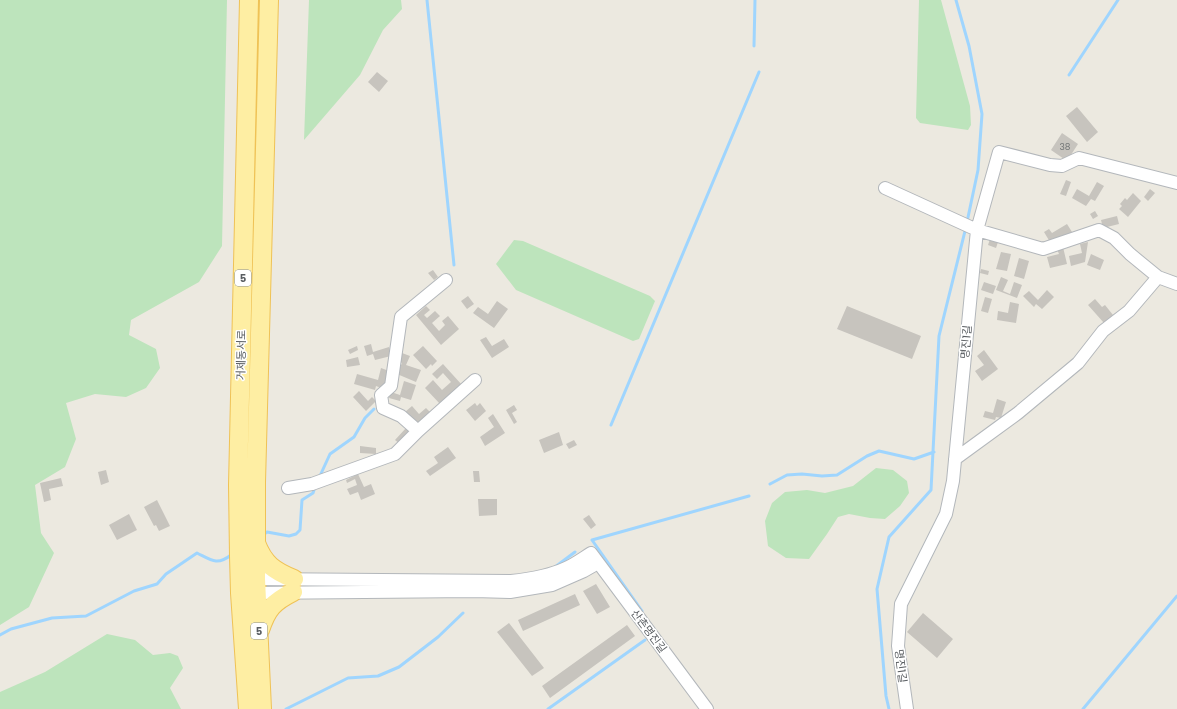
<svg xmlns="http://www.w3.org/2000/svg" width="1177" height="709" font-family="Poppins,'Noto Sans KR',sans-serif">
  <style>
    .green { fill: #bde4bc }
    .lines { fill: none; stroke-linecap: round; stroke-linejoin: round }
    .stream { stroke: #9fd5fe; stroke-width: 3 }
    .building { fill: #c7c4be }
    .minor-casing { stroke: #b3b7bb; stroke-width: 14 }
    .primary-casing { stroke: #efc256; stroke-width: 20 }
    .minor { stroke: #fff; stroke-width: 12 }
    .primary { stroke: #feeea3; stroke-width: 18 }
    .labels { text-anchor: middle; stroke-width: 3; stroke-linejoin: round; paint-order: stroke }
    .number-label { font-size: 9px; fill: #747778 }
    .shield { fill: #fff; stroke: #8b8e90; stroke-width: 1 }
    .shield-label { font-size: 10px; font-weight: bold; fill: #595d61 }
    .street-label { font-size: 11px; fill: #595d61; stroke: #fff }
  </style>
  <rect width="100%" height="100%" fill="#ece9e0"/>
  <path class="green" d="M0 0H227L222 246 199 282 131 320 129 335 156 349 160 368 146 388 126 397 95 394 66 403 76 439 65 467 35 485 41 533 54 553 29 607 0 625Z
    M309 0H401L402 9 383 30 360 75 304 140Z
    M919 0H941L970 106 971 125 968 130 920 123 916 118Z
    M514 240 523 241 650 296 655 301 639 339 633 341 516 290 496 264Z
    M876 468 893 470 907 481 909 493 900 506 885 519 870 518 849 514 838 517 827 534 809 559 786 558 768 546 765 521 772 503 785 492 807 490 825 493 853 486Z
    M107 634 135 640 153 655 170 653 178 656 183 668 170 688 181 709H0V692L45 672Z"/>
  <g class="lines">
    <path class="stream" d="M427 0 454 265
      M956 0 969 46 982 114 978 170 967 222
      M754 46 755 0
      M1069 75 1118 0
      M611 425 759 72
      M319 478 330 454 354 437 365 418 374 409
      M770 484 787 475 802 474 822 476 837 475 867 456 879 451 914 459 934 452
      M263 535 267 532 289 536 296 534 300 530 302 500 313 493 315 487
      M555 567 575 552
      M642 611 592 540 749 496
      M0 635 11 629 52 618 86 616 134 591 157 584 166 574 197 553C211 560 217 566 231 555
      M286 709 348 678 378 676 399 667 438 637 463 613
      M548 709 645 640
      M889 709 886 696 877 589 889 537 931 490 939 336 966 227
      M1083 709 1177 596"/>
  </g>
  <path class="building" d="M377 72 388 81 379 92 368 82Z
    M1077 107 1098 132 1087 142 1066 116Z
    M1062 133 1078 144 1067 161 1051 150Z
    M1066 180 1071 182 1066 196 1060 194Z
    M1097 182 1104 186 1095 201 1091 199 1086 206 1072 198 1077 189 1089 196Z
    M1150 189 1155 193 1148 201 1144 197Z
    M1133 193 1141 201 1128 217 1119 209 1122 206 1120 204 1125 198 1127 200Z
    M1095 211 1098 216 1093 219 1090 214Z
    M1117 216 1119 224 1103 228 1101 220Z
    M1067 224 1072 232 1058 241 1050 242 1044 232 1049 229 1052 233Z
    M990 239 998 242 996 248 988 245Z
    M1088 242 1085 262 1071 266 1069 256 1082 253 1080 244Z
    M1063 247 1067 264 1050 268 1047 257 1059 254 1057 249Z
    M1001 252 1011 254 1007 271 996 269Z
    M1091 254 1104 260 1100 270 1087 265Z
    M1019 258 1029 261 1024 279 1014 276Z
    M981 269 989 271 988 275 980 273Z
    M433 270 438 277 434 280 428 273Z
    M1001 277 1008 280 1003 291 1010 294 1014 282 1022 285 1017 298 996 290Z
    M984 282 996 286 993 294 981 290Z
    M1047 290 1054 297 1042 309 1036 304 1034 307 1023 296 1029 291 1038 300Z
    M468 296 474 304 467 309 461 301Z
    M985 297 992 299 988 313 981 311Z
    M1095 299 1102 307 1105 305 1113 315 1104 323 1088 305Z
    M497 301 508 309 494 328 473 313 478 307 488 314Z
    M1010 302 1019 304 1016 323 997 320 998 311 1008 313Z
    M426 306 430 310 424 315 427 318 435 311 440 316 432 323 439 331 445 325 442 321 448 316 459 329 441 345 416 315Z
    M847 306 921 336 912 359 837 329Z
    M486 337 492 346 504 339 509 347 492 358 480 340Z
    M371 344 373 352 389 347 391 356 375 360 373 354 367 356 364 346Z
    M357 346 358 350 350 354 348 350Z
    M423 346 437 361 432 366 431 364 426 369 413 355Z
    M984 350 998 369 982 381 975 371 984 365 977 356Z
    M402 353 410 356 406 365 421 370 416 382 397 374 402 363 399 361Z
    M358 357 360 365 347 367 346 360Z
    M443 364 462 385 441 405 425 388 433 380 442 390 451 382 443 373 437 379 432 374Z
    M381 368 389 371 384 389 376 386 375 390 354 384 357 374 378 380Z
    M404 381 416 385 411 400 401 397 400 401 389 398 391 392 400 395Z
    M359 391 368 401 372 397 376 401 366 411 353 397Z
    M997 399 1006 402 1001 418 996 417 995 420 983 417 985 411 993 413Z
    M475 403 477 406 480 403 486 411 475 421 466 410Z
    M514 405 517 410 512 413 517 422 514 424 506 410Z
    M412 406 419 414 426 408 431 413 418 426 405 412Z
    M493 414 505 433 485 446 480 437 494 427 488 418Z
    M406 428 411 432 400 444 395 440Z
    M559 432 563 445 544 453 539 440Z
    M574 440 577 445 569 449 566 444Z
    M360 446 376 448V454L360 453Z
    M448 447 456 458 430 476 426 471 438 463 434 457Z
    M106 470 109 482 101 485 98 472Z
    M473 471H479L480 482H474Z
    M358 474 364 487 371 484 375 494 361 500 358 492 350 495 347 489 357 485 355 479 347 483 346 480Z
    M61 478 63 486 49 489 51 500 44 502 40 483Z
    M478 499H497V515L479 516Z
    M157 500 170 526 159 531 156 525 154 526 144 507Z
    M129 514 137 530 117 540 109 525Z
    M589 515 596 525 591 529 583 519Z
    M596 584 610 607 597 614 583 591Z
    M575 594 580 605 523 631 518 620Z
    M923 613 953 639 937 658 907 632Z
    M509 623 544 668 532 676 497 632Z
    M627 625 635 636 550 698 542 686Z"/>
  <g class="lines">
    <defs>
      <path id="minor" d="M885 188 977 230 1043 249 1099 230 1114 238 1130 254 1158 277 1177 284
        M418 431 401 416 383 408 381 395 391 386 401 317 446 280
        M955 459 1018 413 1078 363 1103 331 1129 311 1158 277
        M288 488 312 484 395 454 418 431 475 380
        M249 579 511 581C530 579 549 576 566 568 575 564 583 558 591 553L707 709
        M249 593 474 591 510 592 552 585 584 571 598 563
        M907 709 898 646 901 604 946 514 953 481 977 230 999 152 1050 165 1062 166 1079 158 1177 183"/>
      <path id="primary" d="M256 543C264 564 274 571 294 579
        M260 630C267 609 273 602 293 592
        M248 709 240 593 239 556 238 485 249 0
        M262 709 256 579V482L269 0"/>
    </defs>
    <use href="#minor" class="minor-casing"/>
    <use href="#primary" class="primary-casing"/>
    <use href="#minor" class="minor"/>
    <use href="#primary" class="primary"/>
  </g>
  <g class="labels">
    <g class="number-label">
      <text x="1065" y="150">38</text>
    </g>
    <g class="shield">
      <rect x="235" y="270" width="16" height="16" rx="3"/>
      <rect x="251" y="623" width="16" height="16" rx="3"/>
    </g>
    <g class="shield-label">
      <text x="243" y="282">5</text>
      <text x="259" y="635">5</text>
    </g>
    <g class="street-label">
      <text transform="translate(966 342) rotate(-85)" y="4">명진1길</text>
      <text transform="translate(241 355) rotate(-89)" y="4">거제동서로</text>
      <text transform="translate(649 631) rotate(53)" y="4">산촌명진길</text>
      <text transform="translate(901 666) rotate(83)" y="4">명진1길</text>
    </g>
  </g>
</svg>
